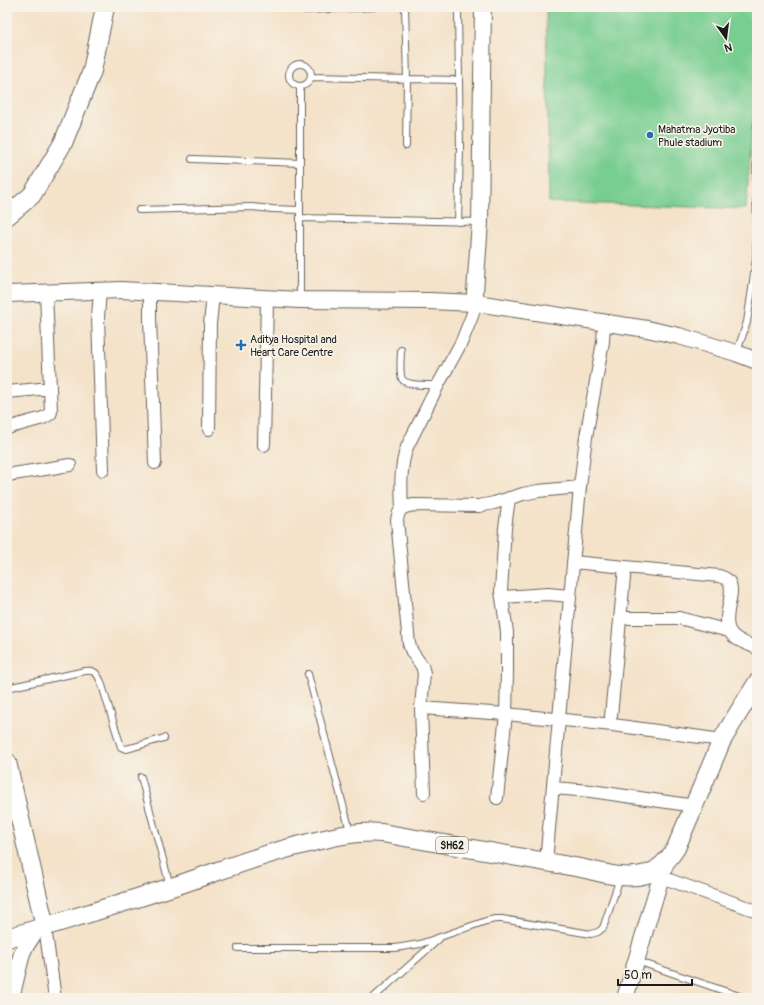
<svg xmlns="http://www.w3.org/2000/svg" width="764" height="1005" font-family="Pangolin,sans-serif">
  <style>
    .green { fill: #78cd91; stroke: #4a7456 }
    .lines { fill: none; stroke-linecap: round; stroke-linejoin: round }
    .lane-casing { stroke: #686159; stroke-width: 8 }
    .street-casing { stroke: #686159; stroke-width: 14 }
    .secondary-casing { stroke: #686159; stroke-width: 18 }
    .primary-casing { stroke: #686159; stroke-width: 20 }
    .lane { stroke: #fff; stroke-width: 6 }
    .street { stroke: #fff; stroke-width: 12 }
    .secondary { stroke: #fff; stroke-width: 16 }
    .primary { stroke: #fff; stroke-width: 18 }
    .poi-dot { fill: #1f6fb2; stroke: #f7f3e8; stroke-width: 1.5 }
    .labels { text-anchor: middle; stroke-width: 3.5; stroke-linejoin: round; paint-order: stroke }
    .shield { fill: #f7f3e8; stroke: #5e5c59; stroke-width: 1 }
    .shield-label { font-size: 10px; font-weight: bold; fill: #1c1c1c }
    .poi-label { font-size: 11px; fill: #1c1c1c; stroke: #f7f3e8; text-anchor: start }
  </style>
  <rect width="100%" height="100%" fill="#f7f3e8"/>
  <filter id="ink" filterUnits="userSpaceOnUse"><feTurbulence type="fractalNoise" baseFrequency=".025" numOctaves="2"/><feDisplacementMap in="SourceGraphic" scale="8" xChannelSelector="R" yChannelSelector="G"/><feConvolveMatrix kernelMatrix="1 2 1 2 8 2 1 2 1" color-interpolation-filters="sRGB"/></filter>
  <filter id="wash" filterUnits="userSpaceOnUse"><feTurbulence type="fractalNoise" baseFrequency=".012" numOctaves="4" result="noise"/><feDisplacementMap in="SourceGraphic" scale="16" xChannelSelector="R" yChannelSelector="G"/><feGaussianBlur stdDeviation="0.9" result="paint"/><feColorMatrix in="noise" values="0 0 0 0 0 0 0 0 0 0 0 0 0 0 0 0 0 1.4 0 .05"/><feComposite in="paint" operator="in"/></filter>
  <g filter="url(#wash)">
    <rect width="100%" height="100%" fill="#f4e2c9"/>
    <path class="green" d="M546 7H757V68L746 209 549 202Z"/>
  </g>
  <g filter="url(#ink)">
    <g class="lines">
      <defs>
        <path id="lane" d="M301 7V8L304 10 374 7
          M405 7 407 79 406 146
          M457 7 458 11 460 149 458 222
          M289 75a11 11 0 1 1 22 0a11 11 0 1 1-22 0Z
          M311 77 459 80
          M192 159 300 163
          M139 210 252 207 272 209 300 210
          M300 218 480 222
          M300 299V86
          M401 350C401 358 399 372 402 379 406 386 430 385 438 385
          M737 352 747 322 752 289 756 259 757 228 756 190 757 125
          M308 674 350 831
          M7 688 85 671C95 670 97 673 101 682L121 747 126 749 134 747 164 738
          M141 777 170 886
          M238 948H395L420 944 486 921 495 919H502L591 934 598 932 603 928 620 878
          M637 961 745 998
          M373 998 439 939"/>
        <path id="street" d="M100 291 98 317 103 470
          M150 292V318L155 463
          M7 392 50 388
          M7 428 43 418 50 414 51 412 46 293
          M209 429 210 324 213 295
          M264 445 267 299
          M7 475 70 465
          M402 509C401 487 400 467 407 447L438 385 462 341 472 316 476 303
          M573 562 719 576C722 577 727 578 729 582 736 593 722 616 729 630 733 640 748 644 757 648
          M502 597 548 594 570 596
          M621 618H679L729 631
          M421 708 506 714 613 725 722 740
          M611 716 625 567
          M553 788 591 791 695 806
          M424 793 421 708 424 673 422 666 412 652 409 644 397 520C399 508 402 507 414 505L479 506 494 503 523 494 538 491 580 487
          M497 798 506 714 507 673V632L501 591 505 528 509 498
          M546 862 580 487 586 437 603 342 604 323
          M661 877 757 911
          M45 927 55 998"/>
        <path id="secondary" d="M7 294 121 290 300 300 429 301 476 303 647 329 679 336 736 353 757 361
          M476 303 475 292 480 222 483 7
          M11 998 22 953 25 947 36 930
          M625 998C639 953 651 907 666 862"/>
        <path id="primary" d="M7 216 32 195 63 143 92 71 105 7
          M7 762 45 927
          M7 938C65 921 123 903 181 884 222 870 262 854 305 844 331 837 354 831 382 833 446 844 510 856 575 867 599 871 622 881 647 874 660 870 669 859 676 848L722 740 737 715 757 683"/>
      </defs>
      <use href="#lane" class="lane-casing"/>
      <use href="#street" class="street-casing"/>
      <use href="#secondary" class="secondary-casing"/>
      <use href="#primary" class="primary-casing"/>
      <use href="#lane" class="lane"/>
      <use href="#street" class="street"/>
      <use href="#secondary" class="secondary"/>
      <use href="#primary" class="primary"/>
    </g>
  </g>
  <g class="poi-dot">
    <circle cx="650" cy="135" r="4"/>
    <path d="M239 339h4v4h4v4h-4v4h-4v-4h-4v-4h4z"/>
  </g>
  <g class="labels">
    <rect class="shield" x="436" y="837" width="32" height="16" rx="3"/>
    <g class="shield-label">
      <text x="452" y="849">SH62</text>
    </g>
    <g class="poi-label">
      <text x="658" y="133">Mahatma Jyotiba<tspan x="658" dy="13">Phule stadium</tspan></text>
      <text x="250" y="343">Aditya Hospital and<tspan x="250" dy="13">Heart Care Centre</tspan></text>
    </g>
  </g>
  <rect width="764" height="1005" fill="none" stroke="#f7f3e8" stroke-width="24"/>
  <g transform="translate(726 38) rotate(166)" stroke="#f7f3e8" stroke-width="3" paint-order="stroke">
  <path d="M0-3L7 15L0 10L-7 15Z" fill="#1c1c1c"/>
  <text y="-6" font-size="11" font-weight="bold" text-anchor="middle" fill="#1c1c1c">N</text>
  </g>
  <path d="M618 979v6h74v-6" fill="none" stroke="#1c1c1c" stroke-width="2"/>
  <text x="624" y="979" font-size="12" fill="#1c1c1c" stroke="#f7f3e8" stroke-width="3" paint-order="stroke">50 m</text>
</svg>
